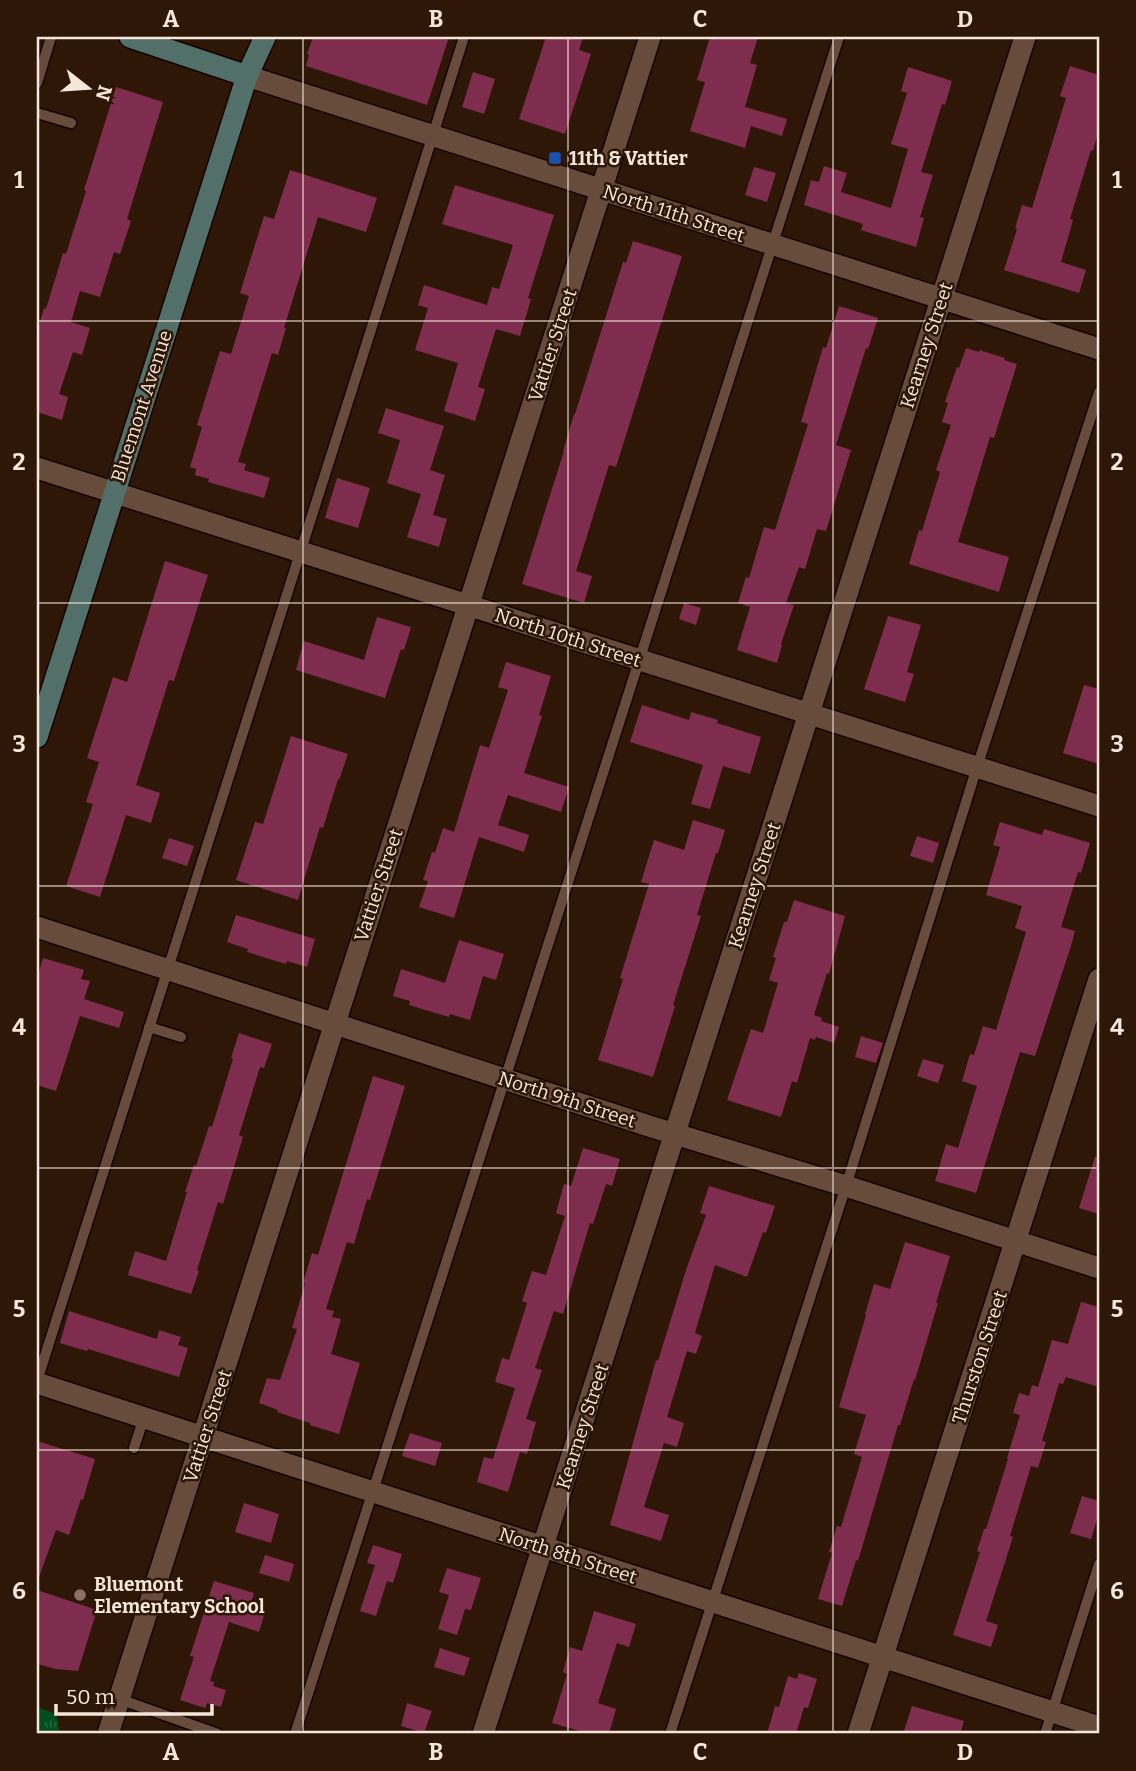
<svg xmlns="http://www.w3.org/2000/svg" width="1136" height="1771" font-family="Bitter,serif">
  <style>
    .grass { fill: url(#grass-tufts) }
    .building { fill: #7e2d4f }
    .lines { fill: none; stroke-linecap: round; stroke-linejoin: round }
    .lane-casing { stroke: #150300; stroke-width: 13 }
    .street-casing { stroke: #150300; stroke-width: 24 }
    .secondary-casing { stroke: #150300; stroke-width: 24 }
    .lane { stroke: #674c3b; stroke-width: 10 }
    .street { stroke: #674c3b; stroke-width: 21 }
    .secondary { stroke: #526f6a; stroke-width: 21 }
    .grid { fill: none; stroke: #f5e5da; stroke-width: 2; stroke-opacity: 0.55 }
    .transit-dot { fill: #1a4fb4; stroke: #2e1707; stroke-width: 2.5 }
    .education-dot { fill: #8d6e63; stroke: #2e1707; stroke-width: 2.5 }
    .labels { text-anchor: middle; stroke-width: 5; stroke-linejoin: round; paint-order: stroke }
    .poi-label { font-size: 19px; font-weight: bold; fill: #f5e5da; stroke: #2e1707; text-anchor: start }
    .street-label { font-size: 19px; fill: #f5e5da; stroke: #2e1707 }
    .neatline { fill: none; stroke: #f5e5da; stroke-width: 2.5 }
    .grid-label { font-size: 23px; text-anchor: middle; font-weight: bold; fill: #f5e5da }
  </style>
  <defs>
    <pattern id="grass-tufts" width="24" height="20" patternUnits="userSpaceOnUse" patternTransform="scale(1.75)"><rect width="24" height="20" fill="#004e1d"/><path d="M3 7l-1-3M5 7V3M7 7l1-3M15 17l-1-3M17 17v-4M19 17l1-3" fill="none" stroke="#26673d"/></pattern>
  </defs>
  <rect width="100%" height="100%" fill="#2e1707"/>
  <path class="grass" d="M37 1707 56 1714 60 1734H37Z"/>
  <path class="building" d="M313 37H439L448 40 427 105 306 66 309 55 307 54Z
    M546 37H583L579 50 591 54 565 134 519 119Z
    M710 37H758L750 63 757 65 745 107 787 119 782 136 751 126 745 148 690 131 705 82 697 80Z
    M1070 66 1099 75V129L1093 151 1091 150 1070 219 1073 220 1061 262 1086 270 1079 293 1004 270 1017 229 1015 228 1022 205 1032 208 1066 98 1060 96Z
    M908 67 952 81 945 105 942 104 921 172 933 175 920 217 924 218 916 247 861 230 863 224 804 205 811 180 819 182 824 166 847 173 841 192 891 208 908 149 891 144 907 93 901 91Z
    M473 72 495 79 484 114 462 107Z
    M116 87 163 102 127 219 131 221 120 254 114 252 100 297 80 291 71 322 90 328 82 355 73 352 59 394 68 397 62 420 37 412V332L44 308 46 309 63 253 66 254 86 191 84 190Z
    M754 167 776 173 767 202 745 195Z
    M290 170 377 198 366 232 318 217 284 328H286L278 355 272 353 238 462 246 464 244 470 270 478 264 498 208 482 209 479 195 475 196 469 190 467 202 427 197 425 220 351 231 354 249 296 240 293 264 216 274 219Z
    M455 185 554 215 528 298 531 299 520 336 496 329 478 387 485 389 475 421 444 411 458 363 415 350 428 308 418 305 424 285 487 305 492 287 499 289 513 245 442 224Z
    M633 241 682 256 616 467 609 465 576 571 592 576 584 603 522 584 564 451H563L574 414H575L623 262 626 263Z
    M839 306 878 318 868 349 866 348 836 445 851 450 826 531 817 529 805 569 799 567 786 603 794 605 781 644 782 645 777 663 737 650 750 607 738 603 746 577 749 578 764 527 775 530 808 424 801 422 823 347 826 348Z
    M966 348 979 352V350L1005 358 1004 360 1017 364 994 438 990 437 958 542 1009 557 999 592 909 564 919 530 922 531 940 472 936 470 951 425 942 422 948 403 945 402 957 367 959 368Z
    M386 408 444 426 430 470 445 475 433 515 447 519 439 547 407 537 421 494 387 483 400 440 378 433Z
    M337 478 370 488 358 528 325 518Z
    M165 561 208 575 174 681 169 680 136 785 160 793 151 823 126 815 100 897 66 886 93 804 86 802 99 762 87 758 113 677 127 682Z
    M684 603 701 608 696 625 679 619Z
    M888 616 921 625 907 672 914 674 905 702 864 689Z
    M377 617 411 627 404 650 401 649 385 698 296 670 304 641 364 660Z
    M506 662 551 676 539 715 542 716 524 773 569 787 561 812 508 795 498 825 529 835 524 852 479 837 454 918 419 907 428 881 423 880 432 852 435 853 443 828 454 832 480 745 489 748 508 690 498 687Z
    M1084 685 1099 689V764L1063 753Z
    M642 705 689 720 691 712 718 720 717 723 761 737 750 774 723 766 710 809 691 804 703 765 630 742Z
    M291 736 348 754 339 780 338 779 323 828 320 827 298 900 236 880 255 822 263 824Z
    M693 820 725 830 718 853H716L697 915 701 916 673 1005 675 1006 653 1077 598 1060 623 979 620 978 649 884 641 882 654 840 684 850Z
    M1000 822 1042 835 1044 829 1090 843 1081 873 1078 872 1061 927 1075 931 1071 946 1035 1056 1020 1052 976 1193 935 1181 946 1144 958 1148 977 1086 962 1081 970 1054 974 1055 983 1026 996 1030 1026 932 1015 928 1022 906 986 895 1000 847 993 845Z
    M917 836 939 843 933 863 910 856Z
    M169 838 194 846 187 866 162 858Z
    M794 900 845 916 829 974 827 973 814 1015 822 1018 821 1021 839 1027 834 1043 816 1037 815 1040 810 1038 797 1083 792 1081 781 1117 727 1100 751 1029 763 1033 778 983 769 980 776 958 773 957 784 922H787Z
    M236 915 315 939 307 967 287 961 286 964 247 952 248 949 227 942Z
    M459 940 504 954 496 980 483 976 470 1020 450 1014 449 1017 409 1005 410 1001 393 996 401 969 445 983Z
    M43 958 84 970 81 979 90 981 84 999 124 1012 119 1028 80 1016 56 1091 37 1085V979Z
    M239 1033 272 1044 264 1068 260 1067 239 1135 243 1137 223 1204 218 1202 197 1270 199 1271 191 1294 128 1275 135 1251 166 1261 187 1192H185L194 1165 196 1166 209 1126 212 1127 233 1059 231 1058Z
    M861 1036 883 1043 876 1063 855 1057Z
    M923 1059 944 1065 938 1083 917 1076Z
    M373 1076 405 1086 370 1200 367 1199 354 1244 347 1242 326 1309 334 1311 332 1317 341 1319 331 1354 360 1363 339 1434 310 1425V1423L277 1412 278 1410 259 1403 267 1378 280 1380 297 1329 292 1328 305 1284 303 1283 312 1253 318 1255Z
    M583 1148 620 1159 612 1186 606 1184 593 1224 590 1223 563 1314 554 1311 535 1368 542 1370 526 1419 536 1422 527 1454 520 1452 508 1492 477 1482 484 1457 493 1459 515 1388 495 1382 502 1358 509 1360 527 1303 522 1301 532 1271 546 1275 565 1216 556 1213 564 1184 571 1186Z
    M1095 1157H1099V1214L1079 1208Z
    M709 1186 775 1206 766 1233 763 1232 747 1277 715 1265 695 1333 702 1336 696 1354 687 1351 667 1417 684 1423 677 1447 664 1443 644 1507 669 1515 661 1541 610 1525 656 1360 658 1361 687 1267 706 1215 700 1213Z
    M905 1242 950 1256 936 1303H938L915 1380 914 1379 900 1425H898L858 1561 856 1560 842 1606 818 1599 832 1553 829 1552 837 1526 841 1527 862 1457 854 1454 866 1415 839 1407 866 1315 865 1314 874 1284 890 1289Z
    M1081 1302 1099 1307V1387L1066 1377 1063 1384 1059 1383 1042 1441 1046 1442 1038 1468 1031 1466 1010 1536 1013 1537 986 1621 998 1625 991 1647 953 1635 980 1552 977 1551 984 1529H986L1008 1459 1007 1458 1020 1415 1013 1413 1019 1393 1029 1396 1032 1385 1038 1387 1052 1340 1068 1344Z
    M69 1311 157 1339 159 1330 181 1337 178 1345 188 1348 179 1377 88 1349 87 1351 60 1343Z
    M410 1433 442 1443 435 1466 402 1456Z
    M37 1441 95 1459 83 1500 81 1499 69 1535 56 1530 39 1577 37 1576Z
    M1082 1496 1099 1501V1513L1091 1539 1070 1533Z
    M244 1503 279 1514 271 1543 235 1532Z
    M373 1545 402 1554 393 1583 387 1581 376 1616 360 1611 375 1565 367 1563Z
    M265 1555 294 1564 289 1582 259 1573Z
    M447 1568 481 1578 471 1610 465 1609 457 1635 438 1629 449 1595 439 1592Z
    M214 1581 254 1593 250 1607 265 1612 259 1632 229 1622 210 1681 214 1682 213 1686 226 1690 221 1707 207 1703 205 1708 180 1700 194 1657 190 1656Z
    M37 1590 97 1610 78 1671 56 1669 37 1664Z
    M594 1611 636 1624 629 1647 617 1643 598 1703 616 1709 609 1734H590L552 1723 567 1674 563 1672 570 1647 582 1651Z
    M440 1648 470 1658 464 1676 434 1667Z
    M799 1673 817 1679 808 1708 804 1707 796 1734H767L775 1706 779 1707 788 1676 797 1679Z
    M407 1703 432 1711 424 1733 401 1726Z
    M912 1706 964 1721 960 1734H903Z"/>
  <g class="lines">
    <defs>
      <path id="lane" d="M37 83 51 37
        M37 113 71 123
        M149 1027 181 1037
        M37 1381 464 37
        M134 1448 144 1417
        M119 1699 218 1734
        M295 1734 839 37
        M670 1734 846 1186 977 767 1099 392
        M1045 1734 1099 1564"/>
      <path id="street" d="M247 76 1099 349
        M37 468 1099 806
        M37 927 652 1127 846 1186 1099 1268
        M37 1383 1099 1727
        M108 1734 650 37
        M483 1734 1025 37
        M858 1734 1099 979"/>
      <path id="secondary" d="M130 37 247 76
        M37 737 247 76 265 37"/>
    </defs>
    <use href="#lane" class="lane-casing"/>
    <use href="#street" class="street-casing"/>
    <use href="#secondary" class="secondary-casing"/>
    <use href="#lane" class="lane"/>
    <use href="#street" class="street"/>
    <use href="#secondary" class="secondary"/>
  </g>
  <path class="grid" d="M303 37V1734M568 37V1734M833 37V1734M37 321H1099M37 603H1099M37 886H1099M37 1168H1099M37 1450H1099"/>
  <rect class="transit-dot" x="548" y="151" width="14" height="14" rx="3.5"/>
  <circle class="education-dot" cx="80" cy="1595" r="7"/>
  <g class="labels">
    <g class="poi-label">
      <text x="569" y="165">11th &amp; Vattier</text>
      <text x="94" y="1591">Bluemont<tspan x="94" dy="22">Elementary School</tspan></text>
    </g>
    <g class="street-label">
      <text transform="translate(674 213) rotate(18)" y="7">North 11th Street</text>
      <text transform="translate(552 345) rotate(-72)" y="7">Vattier Street</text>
      <text transform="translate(926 345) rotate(-72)" y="7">Kearney Street</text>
      <text transform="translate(141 406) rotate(-72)" y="7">Bluemont Avenue</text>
      <text transform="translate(568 637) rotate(18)" y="7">North 10th Street</text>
      <text transform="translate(378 885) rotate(-72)" y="7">Vattier Street</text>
      <text transform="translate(754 885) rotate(-72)" y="7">Kearney Street</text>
      <text transform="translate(567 1099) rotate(18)" y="7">North 9th Street</text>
      <text transform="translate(979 1357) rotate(-72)" y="7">Thurston Street</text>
      <text transform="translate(207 1426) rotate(-72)" y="7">Vattier Street</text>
      <text transform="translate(582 1426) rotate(-72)" y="7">Kearney Street</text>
      <text transform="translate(568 1555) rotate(18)" y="7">North 8th Street</text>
    </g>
  </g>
  <rect width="1136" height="1771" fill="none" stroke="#2e1707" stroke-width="77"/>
  <g transform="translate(88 88) rotate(107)" stroke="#2e1707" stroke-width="5" paint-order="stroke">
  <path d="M0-5L12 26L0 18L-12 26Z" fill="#f5e5da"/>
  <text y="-10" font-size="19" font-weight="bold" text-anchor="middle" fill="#f5e5da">N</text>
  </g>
  <path d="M56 1704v10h156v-10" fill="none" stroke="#f5e5da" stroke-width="3.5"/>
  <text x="66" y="1704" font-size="21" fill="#f5e5da" stroke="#2e1707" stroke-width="5" paint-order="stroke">50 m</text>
  <rect x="38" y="38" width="1060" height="1694" class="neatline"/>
  <g class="grid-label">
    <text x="171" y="27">A</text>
    <text x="436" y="27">B</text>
    <text x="700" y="27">C</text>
    <text x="965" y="27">D</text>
    <text x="19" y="188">1</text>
    <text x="1117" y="188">1</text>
    <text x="19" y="470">2</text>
    <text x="1117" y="470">2</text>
    <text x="19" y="752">3</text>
    <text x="1117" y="752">3</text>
    <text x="19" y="1035">4</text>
    <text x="1117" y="1035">4</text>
    <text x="19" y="1317">5</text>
    <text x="1117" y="1317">5</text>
    <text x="19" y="1599">6</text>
    <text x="1117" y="1599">6</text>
    <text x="171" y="1760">A</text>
    <text x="436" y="1760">B</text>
    <text x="700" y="1760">C</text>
    <text x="965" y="1760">D</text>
  </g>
</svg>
